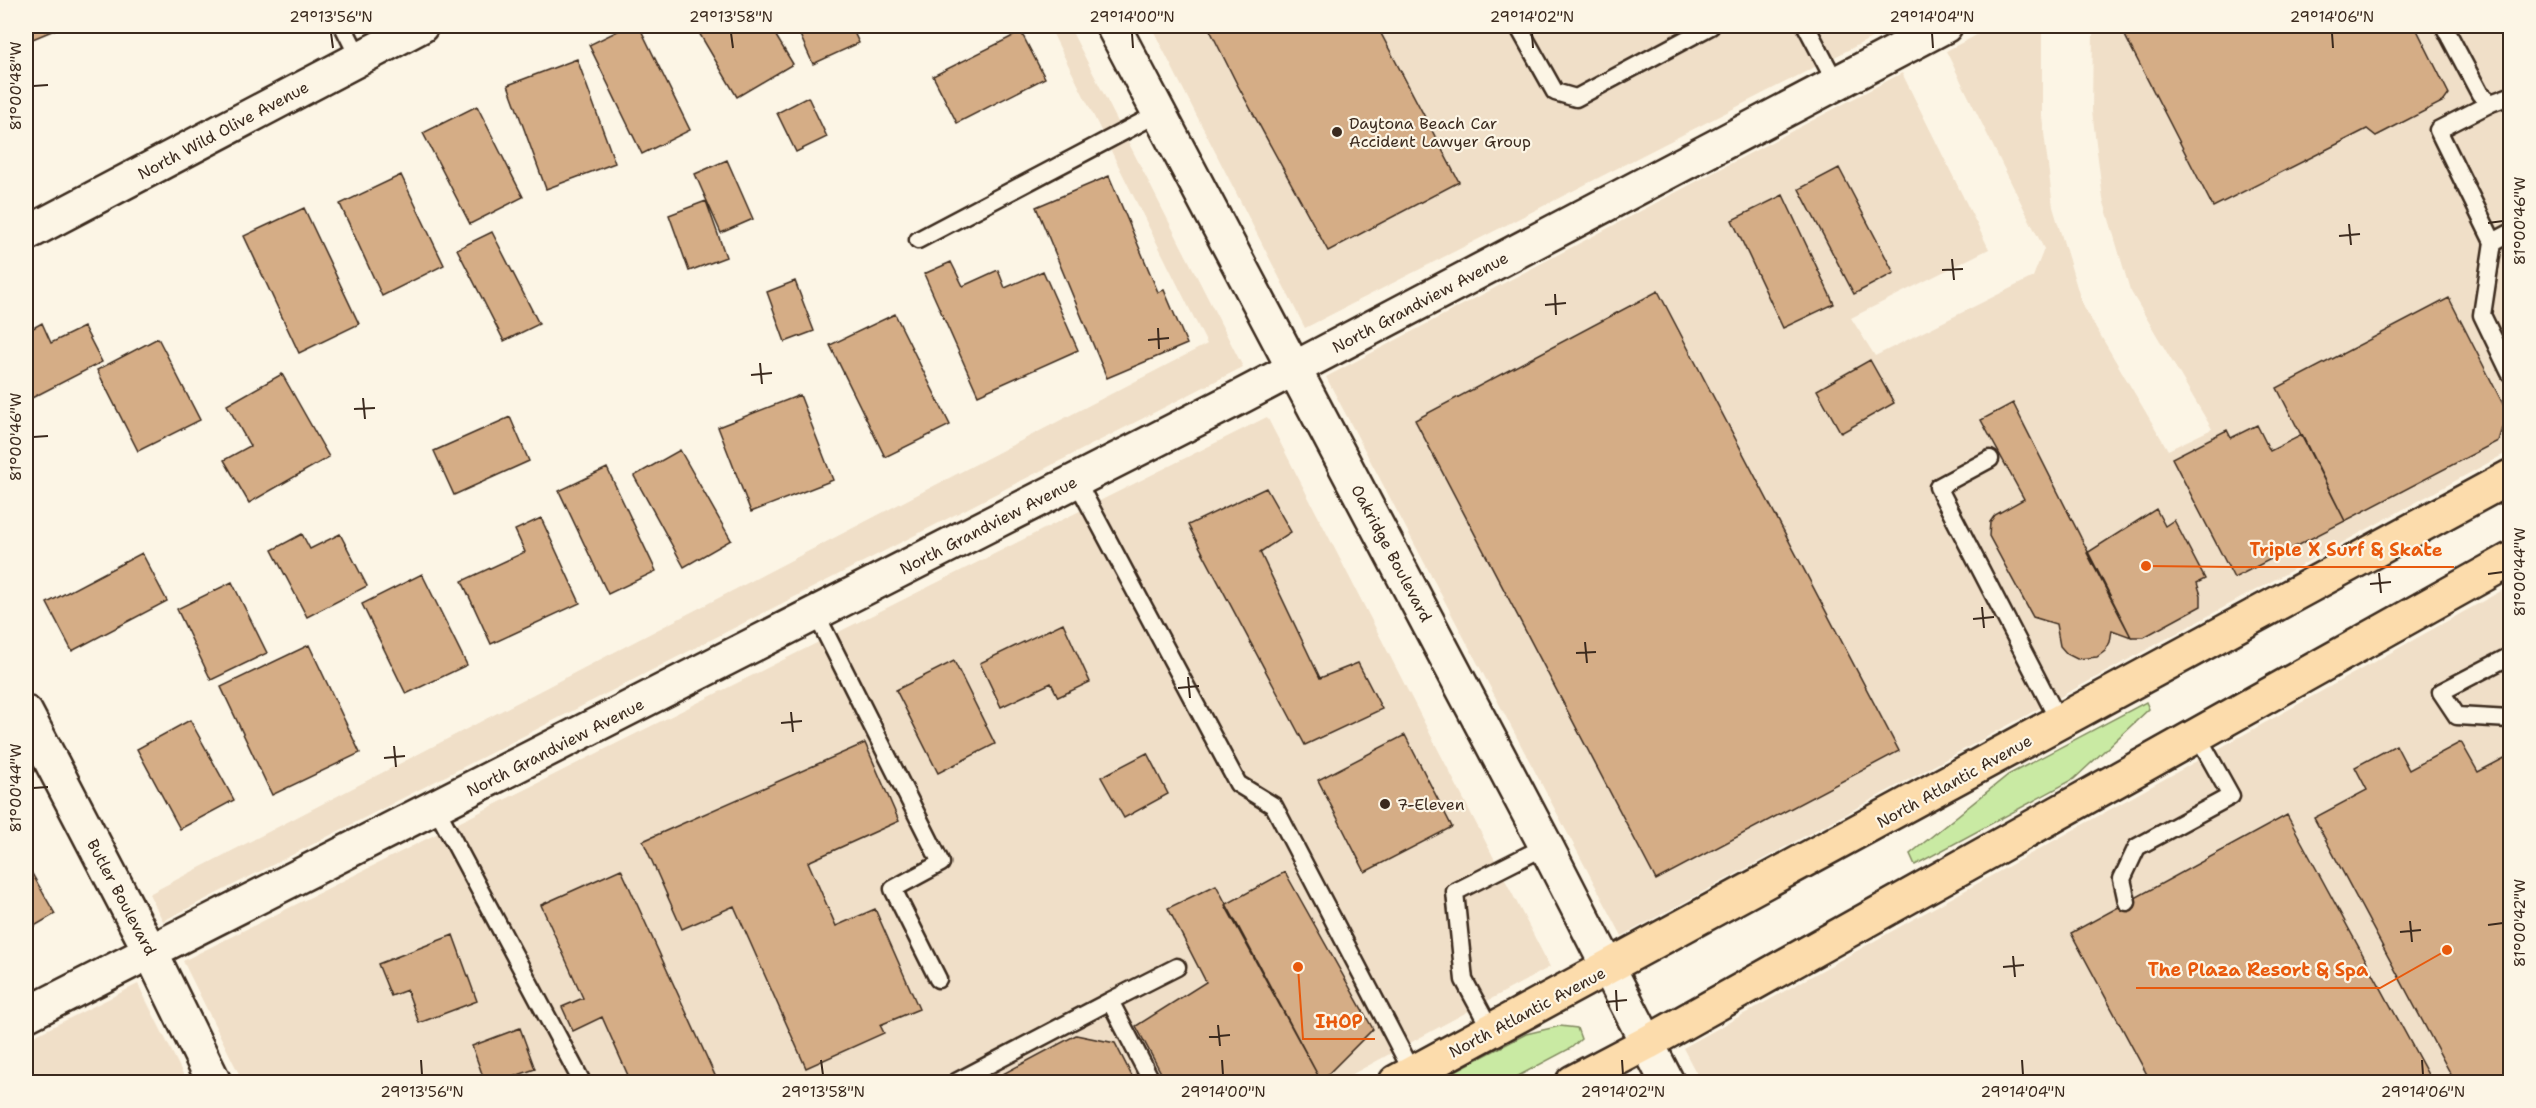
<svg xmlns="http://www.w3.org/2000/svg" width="2536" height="1108" font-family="'Shantell Sans',sans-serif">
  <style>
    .built { fill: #f0dfc8 }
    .green { fill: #c9eaa3; stroke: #828a60; stroke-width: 1.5 }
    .building { fill: #d5ad86; stroke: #3b2a1e; stroke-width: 1.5 }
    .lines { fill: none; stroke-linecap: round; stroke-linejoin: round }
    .lane-casing { stroke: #3b2a1e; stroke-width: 21 }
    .street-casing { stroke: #3b2a1e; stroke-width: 38 }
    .secondary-casing { stroke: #3b2a1e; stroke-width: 38 }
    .primary-casing { stroke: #3b2a1e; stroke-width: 38 }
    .lane { stroke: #fcf5e5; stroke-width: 16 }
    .street { stroke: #fcf5e5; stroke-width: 33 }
    .secondary { stroke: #fcf5e5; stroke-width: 33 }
    .primary { stroke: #fcdcac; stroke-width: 33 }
    .ticks { fill: none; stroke: #3b2a1e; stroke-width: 2 }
    .poi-dot { fill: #3b2a1e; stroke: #fcf5e5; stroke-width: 2 }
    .labels { text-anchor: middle; stroke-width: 4.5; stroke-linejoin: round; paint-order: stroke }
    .poi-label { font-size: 16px; fill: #3b2a1e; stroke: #fcf5e5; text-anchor: start }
    .street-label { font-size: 16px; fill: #3b2a1e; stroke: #fcf5e5 }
    .leader { fill: none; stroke: #e8590c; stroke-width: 2 }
    .callout-dot { fill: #e8590c; stroke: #fcf5e5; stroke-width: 2 }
    .callout-label { font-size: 18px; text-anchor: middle; font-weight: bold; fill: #e8590c; stroke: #fcf5e5; stroke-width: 4.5; stroke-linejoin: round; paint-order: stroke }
    .neatline { fill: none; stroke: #3b2a1e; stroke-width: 2 }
    .ticks-label { font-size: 15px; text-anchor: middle; fill: #3b2a1e }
  </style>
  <rect width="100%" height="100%" fill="#fcf5e5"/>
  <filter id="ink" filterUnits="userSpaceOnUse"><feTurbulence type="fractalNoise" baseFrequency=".0167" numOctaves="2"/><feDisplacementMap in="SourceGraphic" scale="12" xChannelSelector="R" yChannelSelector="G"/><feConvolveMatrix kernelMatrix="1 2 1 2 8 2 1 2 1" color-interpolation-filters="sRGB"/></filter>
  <g filter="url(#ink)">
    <path class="built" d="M1049 26H1069L1243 367 163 921 149 894 1207 344Z
      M1151 26H1895L1305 328Z
      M1994 26H2042V116L2053 207 2082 304 2168 450 2212 429 2130 290 2103 199 2092 111 2093 26H2510V451L1622 936 1326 377 1902 73 1989 249 1851 318 1875 356 2033 277 2044 249 1946 51Z
      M1267 417 1550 967 1338 1082H243L183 961Z
      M2510 586V1082H1701L1683 1048Z
      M138 984 187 1082H26V1040Z"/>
    <path class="green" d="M2146 702 2149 709 2074 779 1915 865 1910 854 2008 775Z
      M1560 1026 1577 1028 1581 1039 1571 1048 1507 1082H1434L1526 1034Z"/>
    <path class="building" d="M26 26H64L28 41Z
      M628 26H639L690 130 642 154 589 45Z
      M695 26H770L793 64 737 97Z
      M796 26H851L859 43 813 64Z
      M1208 26H1377L1459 182 1328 251 1237 84Z
      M2120 26H2415L2449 94 2444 101 2376 136 2367 129 2213 207Z
      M1021 32 1045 78 957 123 933 76Z
      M577 59 615 163 546 189 508 85Z
      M808 97 827 137 796 152 777 113Z
      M477 106 523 197 470 224 423 133Z
      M727 160 753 219 721 233 695 174Z
      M1839 168 1894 273 1854 294 1799 189Z
      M401 175 444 265 382 296 340 204Z
      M1109 176 1158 292 1164 290 1187 344 1107 378 1036 207Z
      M1783 195 1834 304 1783 328 1732 220Z
      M706 201 726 257 689 271 669 215Z
      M304 208 359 324 299 353 244 236Z
      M492 232 539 324 504 341 457 249Z
      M951 262 963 286 998 270 1005 288 1043 271 1078 350 978 395 924 274Z
      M795 281 814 331 785 342 767 292Z
      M1658 291 1899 751 1656 880 1415 420Z
      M2449 298 2507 412 2498 441 2345 521 2277 388Z
      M895 314 950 425 885 457 830 345Z
      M42 323 51 343 84 327 102 362 26 401V332Z
      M158 338 200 420 138 451 97 370Z
      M1870 360 1894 403 1841 433 1817 390Z
      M282 374 329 457 249 503 224 460 250 446 227 405Z
      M800 395 833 480 751 512 718 427Z
      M2013 403 2131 637 2112 630 2110 642 2105 651 2097 657 2077 659 2067 654 2060 646 2056 624 2033 617 1989 536 1990 522 1995 515 2024 499 1981 420Z
      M510 417 529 461 454 495 434 451Z
      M2257 425 2270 451 2302 435 2345 521 2234 578 2172 458 2227 430 2231 438Z
      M680 450 731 540 684 567 634 476Z
      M607 468 656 571 608 594 559 491Z
      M1266 488 1291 532 1260 552 1320 678 1358 663 1382 709 1305 745 1188 525Z
      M2156 509 2165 526 2174 520 2205 579 2197 583 2201 595V606L2144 637H2131L2087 553Z
      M541 518 580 603 491 644 462 581 525 552 515 530Z
      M302 534 310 549 340 534 367 586 307 617 272 550Z
      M142 553 167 601 72 651 47 603Z
      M422 574 467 665 406 694 362 604Z
      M232 582 267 653 211 680 177 609Z
      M1063 623 1090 682 1058 697 1051 683 1001 707 980 663Z
      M309 645 360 753 272 795 221 687Z
      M954 661 995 744 938 773 896 690Z
      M190 720 234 800 180 829 137 749Z
      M1405 735 1452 827 1365 872 1318 780Z
      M2461 742 2478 772 2510 755V1081L2508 1082H2455L2314 818 2367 790 2355 767 2396 745 2409 770Z
      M865 743 899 821 808 862 836 926 875 909 919 1009 880 1025 884 1033 806 1068 734 906 682 929 643 841Z
      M1147 753 1168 794 1124 818 1101 777Z
      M2287 815 2432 1082H2151L2071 933Z
      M26 863 55 914 26 931Z
      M621 869 718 1082H631L602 1017 573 1031 562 1007 583 998 541 905Z
      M1285 872 1373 1029 1321 1081 1225 905Z
      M1216 885 1321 1081 1318 1082H1166L1136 1026 1206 982 1168 908Z
      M453 935 477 1001 419 1023 407 990 391 996 378 964Z
      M520 1028 535 1069 498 1082H485L472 1046Z
      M1076 1035 1115 1043 1135 1082H988Z"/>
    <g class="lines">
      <defs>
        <path id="lane" d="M343 26 359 58
          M1518 26 1555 92 1576 98 1711 26
          M1806 26 1836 83
          M2444 26 2480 94 2491 103 2510 96
          M2491 103 2438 130 2493 242 2510 233
          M918 240 1159 113
          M2493 242 2482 315 2510 373
          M1990 459 1938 487 2060 723
          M1076 480 1238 784 1274 806 1413 1073
          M816 614 941 863 893 889 938 979
          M2510 656 2441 692 2457 716 2510 719
          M436 808 582 1082
          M2127 902 2122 879 2137 847 2231 796 2197 735
          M1110 1001 1177 967
          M1492 1032 1464 980 1455 892 1546 846
          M956 1082 1110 1001 1152 1082"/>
        <path id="street" d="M26 234 421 26
          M26 713 151 953 214 1082
          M26 1015 1242 396 1945 26
          M1647 1043 1667 1082"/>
        <path id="secondary" d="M1113 26 1546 846 1647 1043"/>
        <path id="primary" d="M1396 1082 2510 477
          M1573 1082 1647 1043 2510 560"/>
      </defs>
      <use href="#lane" class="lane-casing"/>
      <use href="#street" class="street-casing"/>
      <use href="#secondary" class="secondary-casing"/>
      <use href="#primary" class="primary-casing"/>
      <use href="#lane" class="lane"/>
      <use href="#street" class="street"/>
      <use href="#secondary" class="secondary"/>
      <use href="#primary" class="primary"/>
    </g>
  </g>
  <path class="ticks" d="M331 33 333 48M731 33 733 48M1132 33 1133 48M1532 33 1533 48M1932 33 1933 48M2332 33 2333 48M33 86 48 85M2488 223 2503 221M2349 224 2351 245M2339 236 2360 234M1952 259 1954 280M1942 270 1963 269M1555 294 1556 315M1545 305 1566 303M1158 328 1159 349M1148 340 1169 338M760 363 762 384M751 375 772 373M363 398 365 419M354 409 375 408M33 437 48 436M2379 573 2381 593M2488 574 2503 572M2370 584 2391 582M1982 607 1984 628M1973 619 1994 617M1585 642 1587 663M1576 653 1596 652M1188 677 1190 698M1178 688 1199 686M791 712 793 732M781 723 802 721M394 746 396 767M384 758 405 756M33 788 48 787M2410 921 2412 942M2488 925 2503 923M2400 932 2421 930M2013 956 2015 977M2003 967 2024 965M1616 990 1617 1011M1606 1002 1627 1000M1218 1025 1220 1046M1209 1037 1230 1035M421 1060 422 1075M821 1060 823 1075M1222 1060 1223 1075M1622 1060 1623 1075M2022 1060 2023 1075M2422 1060 2423 1075"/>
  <g class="poi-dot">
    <circle cx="1337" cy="132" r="6"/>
    <circle cx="1385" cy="804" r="6"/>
  </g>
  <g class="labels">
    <g class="poi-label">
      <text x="1349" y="129">Daytona Beach Car<tspan x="1349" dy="18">Accident Lawyer Group</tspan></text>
      <text x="1397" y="810">7-Eleven</text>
    </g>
    <g class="street-label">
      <text transform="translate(223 130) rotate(-28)" y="6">North Wild Olive Avenue</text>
      <text transform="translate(1420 302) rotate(-28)" y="6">North Grandview Avenue</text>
      <text transform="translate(988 525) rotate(-27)" y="6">North Grandview Avenue</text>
      <text transform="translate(1392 553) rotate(62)" y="6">Oakridge Boulevard</text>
      <text transform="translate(555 747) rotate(-27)" y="6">North Grandview Avenue</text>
      <text transform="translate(1954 781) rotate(-29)" y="6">North Atlantic Avenue</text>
      <text transform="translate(122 897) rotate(62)" y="6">Butler Boulevard</text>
      <text transform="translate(1527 1012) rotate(-28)" y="6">North Atlantic Avenue</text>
    </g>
  </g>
  <path class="leader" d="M2146 566L2237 567H2454M2447 950L2380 988H2136M1298 967L1303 1039H1375"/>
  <g class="callout-dot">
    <circle cx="2146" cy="566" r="6"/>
    <circle cx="2447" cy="950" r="6"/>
    <circle cx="1298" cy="967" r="6"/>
  </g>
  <g class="callout-label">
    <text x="2346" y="556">Triple X Surf &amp; Skate</text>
    <text x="2258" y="976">The Plaza Resort &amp; Spa</text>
    <text x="1339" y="1028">IHOP</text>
  </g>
  <rect width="2536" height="1108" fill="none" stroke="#fcf5e5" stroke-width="66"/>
  <rect x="33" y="33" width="2470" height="1042" class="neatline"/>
  <g class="ticks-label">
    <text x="331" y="22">29°13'56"N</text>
    <text x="731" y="22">29°13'58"N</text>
    <text x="1132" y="22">29°14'00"N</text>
    <text x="1532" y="22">29°14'02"N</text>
    <text x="1932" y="22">29°14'04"N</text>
    <text x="2332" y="22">29°14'06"N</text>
    <text transform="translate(16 86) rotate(-90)" y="5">81°00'48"W</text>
    <text transform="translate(2520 221) rotate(-90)" y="5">81°00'46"W</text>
    <text transform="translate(16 437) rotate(-90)" y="5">81°00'46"W</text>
    <text transform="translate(2520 572) rotate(-90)" y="5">81°00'44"W</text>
    <text transform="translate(16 788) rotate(-90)" y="5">81°00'44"W</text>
    <text transform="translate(2520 923) rotate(-90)" y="5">81°00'42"W</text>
    <text x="422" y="1097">29°13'56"N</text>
    <text x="823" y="1097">29°13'58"N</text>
    <text x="1223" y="1097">29°14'00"N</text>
    <text x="1623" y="1097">29°14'02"N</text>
    <text x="2023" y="1097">29°14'04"N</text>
    <text x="2423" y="1097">29°14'06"N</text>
  </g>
</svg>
